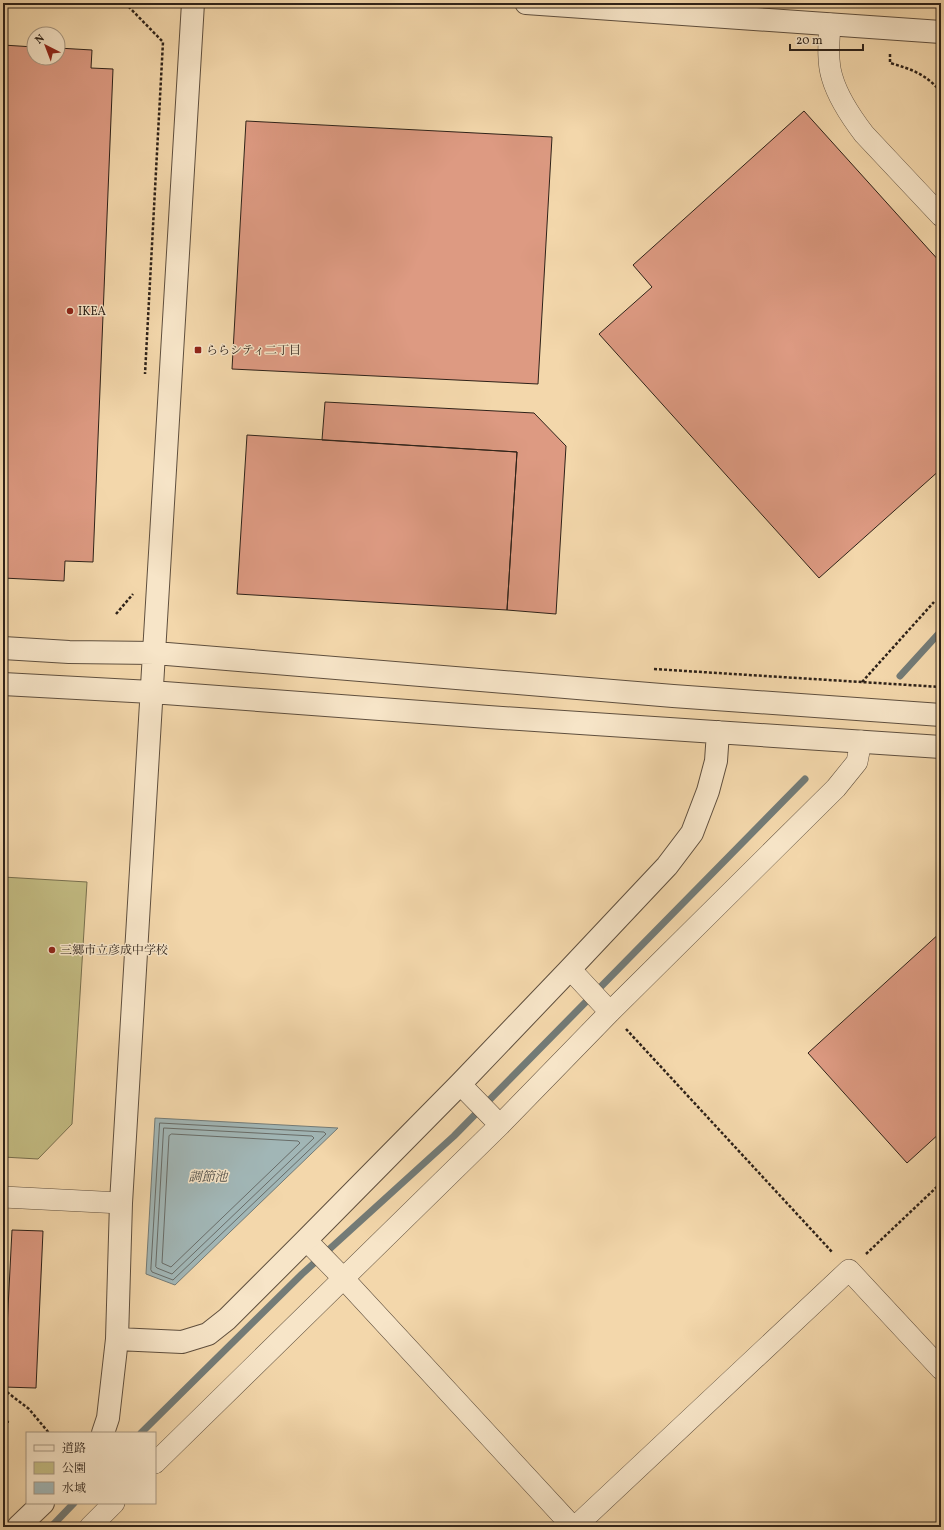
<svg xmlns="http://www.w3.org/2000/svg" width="944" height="1530" font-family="Vollkorn,'Noto Serif JP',serif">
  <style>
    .green { fill: #c3bc83; stroke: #786f4e }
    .water { fill: #a1b6b6; stroke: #737b77 }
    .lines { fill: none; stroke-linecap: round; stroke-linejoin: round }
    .shore { stroke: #686c68; stroke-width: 1 }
    .stream { stroke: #737b77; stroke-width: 7 }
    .building { fill: #dd9a82; stroke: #2e2219 }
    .minor-casing { stroke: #5f4f3e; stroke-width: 22 }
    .tertiary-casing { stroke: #5f4f3e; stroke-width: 24 }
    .path { stroke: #2e2219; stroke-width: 2.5; stroke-dasharray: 3 2; stroke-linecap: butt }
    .minor { stroke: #f7e5c8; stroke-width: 21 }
    .tertiary { stroke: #f7e5c8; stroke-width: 22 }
    .poi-dot { fill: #8f2418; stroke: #f7e5c8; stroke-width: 1.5 }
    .labels { text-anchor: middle; stroke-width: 3; stroke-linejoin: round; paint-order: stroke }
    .poi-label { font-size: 12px; fill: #2e2219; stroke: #f7e5c8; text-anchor: start }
    .water-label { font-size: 13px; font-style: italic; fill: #504e48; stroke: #f7e5c8 }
  </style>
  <rect width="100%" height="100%" fill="#f3d7ab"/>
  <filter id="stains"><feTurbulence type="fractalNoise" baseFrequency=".005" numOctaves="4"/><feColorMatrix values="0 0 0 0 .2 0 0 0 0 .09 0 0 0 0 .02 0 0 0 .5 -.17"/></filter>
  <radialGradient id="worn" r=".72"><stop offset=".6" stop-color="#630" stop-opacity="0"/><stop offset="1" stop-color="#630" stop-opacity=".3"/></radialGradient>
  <path class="green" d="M3 877 87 882 72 1124 38 1159 3 1157Z"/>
  <path class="water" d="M155 1118 338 1128 175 1285 146 1274Z"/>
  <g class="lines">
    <path class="shore" d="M160 1123 324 1132 326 1134 173 1280 152 1272 151 1270Z
      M164 1128 312 1136 314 1138 172 1274 157 1268 156 1267Z
      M172 1134 298 1141 300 1143 171 1267 162 1263 169 1136Z"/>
    <path class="stream" d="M900 676 941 631
      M141 1433 302 1274 454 1136 805 779
      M51 1527 74 1503"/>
  </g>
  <path class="building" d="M3 45 34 47V58H58V48L92 50 91 68 113 69 93 562 65 561 64 581 3 578Z
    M804 111 941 263V469L819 578 599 334 652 287 633 265Z
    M246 121 552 137 538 384 232 369Z
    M325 402 534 413 566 446 556 614 507 610 517 452 322 440Z
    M247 435 517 452 507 610 237 594Z
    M941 932V1132L907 1163 808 1053Z
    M12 1230 43 1231 36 1388 4 1387Z
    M3 1415 9 1422 3 1427Z"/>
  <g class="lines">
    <defs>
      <path id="minor" d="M830 24C829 41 827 61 832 77 838 98 851 117 864 134L941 216
        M570 969 610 1012
        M460 1084 500 1125
        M3 1197 121 1203
        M306 1240 344 1279 573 1527
        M155 1463 500 1125 610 1012 836 788 857 762 861 741
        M90 1527 114 1503
        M575 1527 849 1270 941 1369"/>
      <path id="tertiary" d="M526 3 941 32
        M3 648 69 652 155 653 673 696 941 715
        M3 684 151 692 488 717 941 747
        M117 1339 182 1342 208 1334 227 1319 306 1240 460 1084 570 969 667 866 692 833 708 791 716 761 718 732
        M103 1433 108 1418 117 1339 121 1203 193 3
        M18 1527 43 1503"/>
    </defs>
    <use href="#minor" class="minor-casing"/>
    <use href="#tertiary" class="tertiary-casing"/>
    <path class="path" d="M125 3 163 42 145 374
      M890 54V63C911 69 926 74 941 92
      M116 614 133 594
      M654 669 941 687
      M862 682 934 602
      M626 1029 833 1253
      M866 1254 941 1183
      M3 1389 29 1409 49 1433"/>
    <use href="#minor" class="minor"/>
    <use href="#tertiary" class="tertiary"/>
  </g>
  <g class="poi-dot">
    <circle cx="70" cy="311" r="4"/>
    <rect x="194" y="346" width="8" height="8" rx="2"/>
    <circle cx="52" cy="950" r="4"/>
  </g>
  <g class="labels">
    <g class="poi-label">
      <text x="78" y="315">IKEA</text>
      <text x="206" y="354">ららシティ二丁目</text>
      <text x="60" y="954">三郷市立彦成中学校</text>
    </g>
    <g class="water-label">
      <text x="208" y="1181">調節池</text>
    </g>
  </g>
  <rect width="944" height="1530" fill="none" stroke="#f3d7ab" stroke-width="16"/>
  <rect x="4" y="4" width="936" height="1522" fill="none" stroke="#2e2219" stroke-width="2"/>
  <rect x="8" y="8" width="928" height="1514" fill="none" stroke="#2e2219"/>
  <rect x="26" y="1432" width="130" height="72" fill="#f7e5c8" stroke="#a79782"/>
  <rect x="34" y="1445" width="20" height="6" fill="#f7e5c8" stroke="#a79782"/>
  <text x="62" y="1452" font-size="12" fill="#2e2219">道路</text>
  <rect x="34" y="1462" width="20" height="12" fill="#c3bc83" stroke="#a79782"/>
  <text x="62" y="1472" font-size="12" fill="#2e2219">公園</text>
  <rect x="34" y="1482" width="20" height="12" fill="#a1b6b6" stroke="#a79782"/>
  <text x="62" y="1492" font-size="12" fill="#2e2219">水域</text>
  <g transform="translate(46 46) rotate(318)"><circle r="19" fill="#f7e5c8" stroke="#a79782"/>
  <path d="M0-3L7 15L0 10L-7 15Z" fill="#8f2418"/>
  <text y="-6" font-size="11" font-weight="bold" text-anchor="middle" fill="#2e2219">N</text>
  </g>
  <path d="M790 44v6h73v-6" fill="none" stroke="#2e2219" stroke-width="2"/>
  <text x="796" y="44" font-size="12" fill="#2e2219" stroke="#f7e5c8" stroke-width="3" paint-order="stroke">20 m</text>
  <rect width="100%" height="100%" filter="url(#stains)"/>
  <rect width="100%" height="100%" fill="url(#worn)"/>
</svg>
